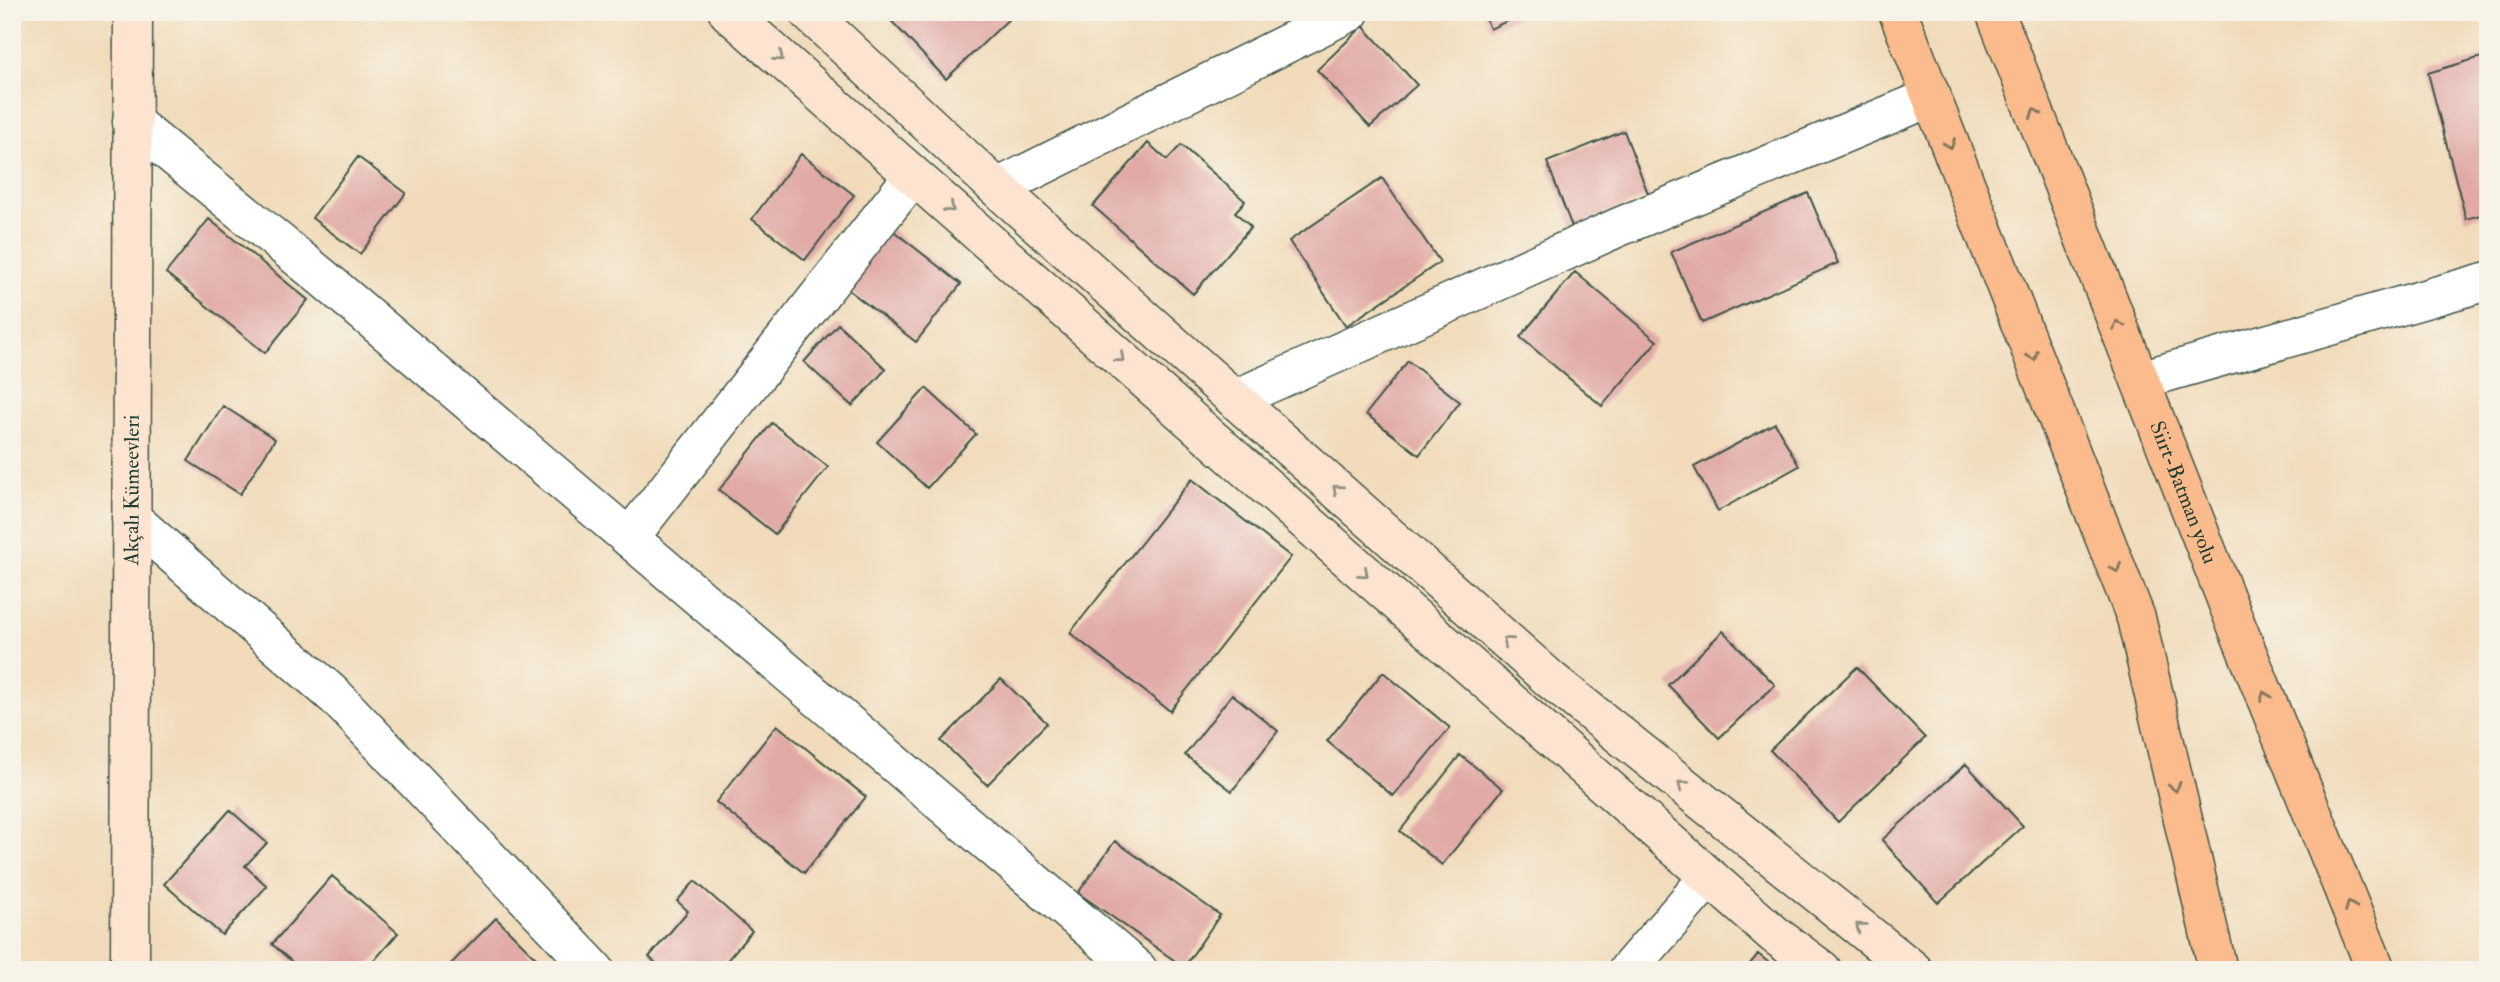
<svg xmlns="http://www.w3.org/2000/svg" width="2500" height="982" font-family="'IM FELL Double Pica',serif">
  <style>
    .building { fill: #e1aaa7 }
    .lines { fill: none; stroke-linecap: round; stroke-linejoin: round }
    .street-casing { stroke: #3e5548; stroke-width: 41 }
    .secondary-casing { stroke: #3e5548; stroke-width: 41 }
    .highway-casing { stroke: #3e5548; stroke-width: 41 }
    .street { stroke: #fff; stroke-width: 38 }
    .secondary { stroke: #fde4d1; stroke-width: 38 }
    .highway { stroke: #fbbb8c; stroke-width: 38 }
    .oneway { stroke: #8e9082 }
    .oneway2 { stroke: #82765c }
    .labels { text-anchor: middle; stroke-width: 7; stroke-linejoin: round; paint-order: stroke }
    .street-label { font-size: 21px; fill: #1f3d34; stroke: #f7f3e8 }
  </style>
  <rect width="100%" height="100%" fill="#f7f3e8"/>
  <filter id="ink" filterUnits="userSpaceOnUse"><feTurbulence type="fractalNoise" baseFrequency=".0143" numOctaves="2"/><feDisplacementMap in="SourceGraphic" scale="14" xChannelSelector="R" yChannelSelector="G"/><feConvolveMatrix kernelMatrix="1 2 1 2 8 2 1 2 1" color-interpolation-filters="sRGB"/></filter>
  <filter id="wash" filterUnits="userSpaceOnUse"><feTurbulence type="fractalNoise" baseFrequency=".00686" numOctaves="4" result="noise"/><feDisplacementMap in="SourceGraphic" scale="28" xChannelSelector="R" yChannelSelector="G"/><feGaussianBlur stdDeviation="1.57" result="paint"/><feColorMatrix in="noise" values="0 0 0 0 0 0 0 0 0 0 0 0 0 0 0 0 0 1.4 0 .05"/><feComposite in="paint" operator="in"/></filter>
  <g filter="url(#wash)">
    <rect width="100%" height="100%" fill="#f1dbba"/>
    <g id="blocks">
      <path class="building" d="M883 12H1016L946 79Z
        M1483 12H1527L1490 29Z
        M1363 26 1417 85 1370 127 1317 70Z
        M2488 55V213L2466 219 2428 73Z
        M1624 131 1649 196 1572 227 1547 162Z
        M1148 143 1167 160 1181 145 1245 201 1235 212 1251 227 1193 294 1093 206Z
        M801 154 854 195 805 260 752 219Z
        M358 157 406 193 360 254 312 218Z
        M1382 178 1440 262 1346 326 1289 241Z
        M1808 193 1838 263 1702 323 1671 252Z
        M209 219 308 300 265 353 166 273Z
        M891 229 961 284 916 342 846 288Z
        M1575 272 1657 341 1602 406 1520 337Z
        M838 324 886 369 852 406 804 362Z
        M1408 361 1460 402 1419 455 1366 414Z
        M926 388 976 434 927 488 877 442Z
        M223 406 275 439 240 494 188 461Z
        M772 423 828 467 775 534 719 490Z
        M1775 423 1799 466 1718 511 1694 467Z
        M1192 479 1291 557 1170 711 1070 633Z
        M1723 631 1775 685 1719 738 1668 685Z
        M1857 667 1925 738 1838 822 1770 750Z
        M1383 672 1450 728 1393 796 1327 741Z
        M1001 679 1047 723 987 785 941 741Z
        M1232 694 1278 731 1232 791 1185 755Z
        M777 725 866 797 804 873 716 802Z
        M1460 755 1503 789 1442 865 1400 831Z
        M1966 764 2023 826 1938 903 1882 840Z
        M230 810 267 843 245 866 267 886 222 935 164 884Z
        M1115 841 1220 915 1184 967 1078 893Z
        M332 876 398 933 366 970H301L272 944Z
        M695 881 752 931 719 970H664L649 957 688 911 677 901Z
        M496 918 543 965 538 970H445Z
        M1758 954 1778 970H1745Z"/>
    </g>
  </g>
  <g filter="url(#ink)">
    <use href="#blocks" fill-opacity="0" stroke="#3e5548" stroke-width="2"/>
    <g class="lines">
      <defs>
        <path id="street" d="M132 122 323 278 1138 970
          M997 188 1350 12
          M2140 380 2488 281
          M1235 399 1619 227 1932 97
          M131 518 336 697 595 970
          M629 538 913 176
          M1628 970 1709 877"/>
        <g id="secondary">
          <path d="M728 12 1709 877 1775 935 1822 970"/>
          <path d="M808 12 997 188 1551 680 1913 970"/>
          <path id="s1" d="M130 970 133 12"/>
        </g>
        <g id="highway">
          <path d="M1898 12 2136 618 2218 970"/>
          <path id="s2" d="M1995 12 2233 617 2376 970"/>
        </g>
      </defs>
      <use href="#street" class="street-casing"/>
      <use href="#secondary" class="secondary-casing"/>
      <use href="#highway" class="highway-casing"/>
      <use href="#street" class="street"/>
      <use href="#secondary" class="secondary"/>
      <use href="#highway" class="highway"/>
    </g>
    <defs><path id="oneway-chevron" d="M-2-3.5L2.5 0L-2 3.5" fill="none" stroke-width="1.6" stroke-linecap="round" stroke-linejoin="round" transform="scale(1.75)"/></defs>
    <g class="oneway">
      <use href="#oneway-chevron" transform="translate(779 57) rotate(41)"/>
      <use href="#oneway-chevron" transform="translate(950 208) rotate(41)"/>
      <use href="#oneway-chevron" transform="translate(1120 358) rotate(41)"/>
      <use href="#oneway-chevron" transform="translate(1337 489) rotate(-138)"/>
      <use href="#oneway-chevron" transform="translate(1364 573) rotate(41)"/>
      <use href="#oneway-chevron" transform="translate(1507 641) rotate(-138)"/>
      <use href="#oneway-chevron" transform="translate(1682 785) rotate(-141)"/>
      <use href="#oneway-chevron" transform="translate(1860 927) rotate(-141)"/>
    </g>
    <g class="oneway2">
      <use href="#oneway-chevron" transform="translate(2035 113) rotate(-111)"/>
      <use href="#oneway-chevron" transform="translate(1950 144) rotate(69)"/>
      <use href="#oneway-chevron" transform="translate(2118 325) rotate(-111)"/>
      <use href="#oneway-chevron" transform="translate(2033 356) rotate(69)"/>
      <use href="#oneway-chevron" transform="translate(2116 568) rotate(69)"/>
      <use href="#oneway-chevron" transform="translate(2265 696) rotate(-112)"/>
      <use href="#oneway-chevron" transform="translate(2175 787) rotate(77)"/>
      <use href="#oneway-chevron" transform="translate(2350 906) rotate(-112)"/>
    </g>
  </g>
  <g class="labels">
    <g class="street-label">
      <text dy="7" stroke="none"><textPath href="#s1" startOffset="480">Akçalı Kümeevleri</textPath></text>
      <text dy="7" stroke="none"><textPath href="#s2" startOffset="516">Siirt-Batman yolu</textPath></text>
    </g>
  </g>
  <rect width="2500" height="982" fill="none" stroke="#f7f3e8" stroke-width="42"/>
</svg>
